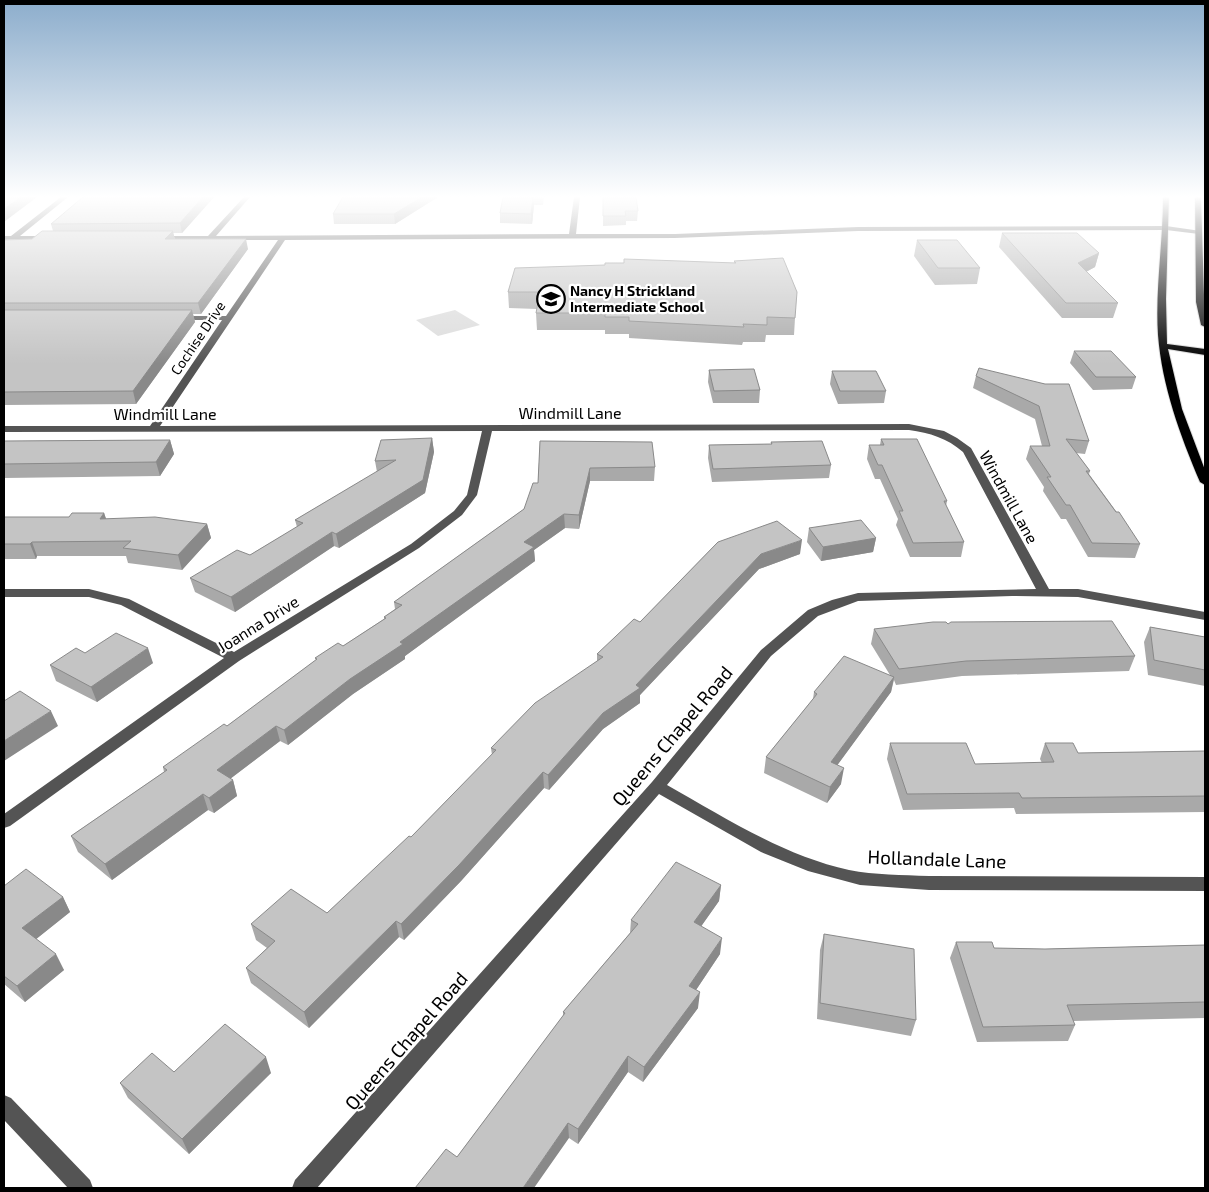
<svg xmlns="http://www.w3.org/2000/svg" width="1209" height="1192" font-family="'Exo 2',sans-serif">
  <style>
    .green { fill: #dbdbdb }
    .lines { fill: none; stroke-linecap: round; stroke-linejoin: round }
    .major-casing { stroke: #dbdbdb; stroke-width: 2 }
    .minor { fill: #545454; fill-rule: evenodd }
    .major { fill: #000; fill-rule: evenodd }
    .wall { fill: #a9a9a9 }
    .shaded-wall { fill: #898989 }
    .building { fill: #c4c4c4; stroke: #898989 }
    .labels { text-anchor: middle; stroke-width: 4.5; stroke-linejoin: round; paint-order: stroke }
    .far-poi-label { font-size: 14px; font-weight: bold; fill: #000; stroke: #fff; text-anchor: start }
    .far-street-label { font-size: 14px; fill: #000; stroke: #fff }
    .street-label { font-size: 16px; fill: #000; stroke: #fff }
    .near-street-label { font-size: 19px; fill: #000; stroke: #fff }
  </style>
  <rect width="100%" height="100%" fill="#fff"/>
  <path class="green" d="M455 310 480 325 438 336 416 320Z"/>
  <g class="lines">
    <defs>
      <path id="major" d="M1163 197H1169L1166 299 1167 344 1205 349V355L1168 349 1182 409 1205 470V485L1200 482C1180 435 1162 386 1158 335 1155 289 1163 243 1163 197Z
        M1195 197H1201L1205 327 1201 325 1196 302Z"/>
    </defs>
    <use href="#major" class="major-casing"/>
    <path class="minor" d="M61 197H68L20 236H49L51 237V239L4 240V236H11Z
      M244 197H250L216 236 569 234 574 197H580L576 234H675L858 227 1166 226 1201 231 1202 232 1199 234 1166 230 858 231 675 238 285 240 160 426 909 424 944 431 957 438 971 448 1049 589H1078L1205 612V620L1078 597 1012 596 858 601 818 616 771 656 667 785C724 817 784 856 849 870 875 875 902 875 929 876L1205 877V891L929 890 860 885 808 871 761 852 659 794 317 1188H292L295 1180 652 782 761 650 808 610 832 600 858 593 1036 589 963 452C947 438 930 433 909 430L492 431 477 495 462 515 419 548 239 661 10 826 4 828V814L224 658 121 605 89 597H4V589H89L129 599 234 652 411 544 454 511 467 495 482 431 4 432V426H150L222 320H179L175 318 179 316H226L278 240H159L156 238 159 236H208Z
      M4 1095 11 1098 90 1180 93 1188H68L4 1120Z"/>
    <use href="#major" class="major"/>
  </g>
  <path class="wall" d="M214 197 182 233H173L175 239 248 249 201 314H193L195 322 136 404 4 405V240L32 239 53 231 51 224Z
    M438 197 395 224H334L333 214Z
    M503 197H544L543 205H534L532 224 500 223V213Z
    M603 197 638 211 637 221H626V225L603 226Z
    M1002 233 1099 253 1095 267 1086 272 1118 303 1113 318H1062L999 247Z
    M917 240 980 268 977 284 935 285 914 256Z
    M734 261 795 318 794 335H766L765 342H743L742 345 629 338V334H605V330H537L536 313 537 309 509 308 508 292 734 263Z
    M1074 351 1136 377 1132 389 1093 390 1070 363Z
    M709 370 760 390 759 403H713L708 382Z
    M832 371 886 391 884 403 838 404 830 384Z
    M976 376 1045 384 1089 441 1085 454 1076 453 1090 471 1089 474 1140 544 1135 558 1088 557 1066 519H1061L1043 491 1044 487 1026 459 1030 446H1042L1035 419 973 388Z
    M432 438 434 452 425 493 339 548 334 546 235 612 195 592 190 578 250 555 297 527 295 520 377 472 375 461Z
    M881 439 947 501 946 506 964 542 961 557H910L896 525 898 519 880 479H875L867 459 869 445H880Z
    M170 440 174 454 160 476 4 478V441Z
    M540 441 655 467 654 481H590L579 529 565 528 534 550 535 561 405 656V659L353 694 288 745 280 741 230 779 233 780 237 796 214 813 208 810 112 880 78 852 71 836 164 772 163 767 227 726 316 660 315 658 343 646 384 619V617L395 609 394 602 524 509 538 483Z
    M771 442 831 465 829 478 712 482 708 458 709 445 771 444Z
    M104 513 106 519 207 524 211 538 182 570 128 563 126 556H37L36 559H4V517H69Z
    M809 528 876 538 873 552 821 561 807 542Z
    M718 542 800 554 759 569 640 695V703L603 729 549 790 544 788 461 881 404 940 399 937 309 1028 251 983 246 968 267 948 256 940 251 924 327 913 411 837 492 755 491 748 597 661V654L640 622Z
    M948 624 1135 656 1129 671 962 676 896 685 894 680 891 692 837 765 841 784 827 803 764 773 766 757 813 699 814 692 890 675 871 644 874 629Z
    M1150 627 1205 637V686L1148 675 1144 642Z
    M85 653 153 663 97 702 56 681 50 665Z
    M890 743 975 764 1042 763 1040 759 1045 743 1078 753 1205 751V812L1016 814 1014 808 903 810 887 759Z
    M721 885 719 901 701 926 720 954 696 990 698 1008 643 1082 628 1072 578 1144 569 1138 457 1157 563 1016V1012L630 933 631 920Z
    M4 886 63 897 70 912 36 939 64 970 25 1002 4 984Z
    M824 934 916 1020 911 1036 817 1019 820 950Z
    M956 942 994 948 1045 949 1205 945V1018L1073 1021 1075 1025 1068 1041 977 1042 950 958Z
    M174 1072 271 1073 189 1154 128 1098 120 1083Z"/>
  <path class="shaded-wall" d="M21 197H37L4 222V209Z
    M203 197H214L182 233 180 223Z
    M422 197H438L395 224 394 214Z
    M533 197 534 205 532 224 531 214Z
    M173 231 175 241 165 239Z
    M246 239 248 249 201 314 198 303Z
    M1099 253 1095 267 1074 278 1078 263Z
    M192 310 195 322 136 404 133 391Z
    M432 438 434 452 425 493 339 548 336 534Z
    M170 440 174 454 160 476 156 462Z
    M590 468V481L579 529V515Z
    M104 513 109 527 100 519Z
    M564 514 565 528 534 550 535 561 405 656V659L353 694 288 745 284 730 350 679 400 642 524 542Z
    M207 524 211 538 182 570 178 555Z
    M332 532 334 546 235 612 231 597Z
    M876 538 873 552 821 561 823 547Z
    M802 540 800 554 759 569 640 695V703L603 729 549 790 548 775 603 713 636 685 761 554Z
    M32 542 37 556 36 559 30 544Z
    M148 648 153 663 97 702 91 687Z
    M894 677 891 692 828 778 831 762Z
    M51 711 58 726 4 761V741Z
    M276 726 280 741 222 785 217 770Z
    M844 768 841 784 827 803 830 787Z
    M543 772 544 788 461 881 404 940 401 924Z
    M233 780 237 796 214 813 209 798Z
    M203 794 208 810 112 880 105 864Z
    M721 885 719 901 693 938 694 922Z
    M63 897 70 912 30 944 22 928Z
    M396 921 399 937 309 1028 304 1012Z
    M722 938 720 954 688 1002 689 986Z
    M56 954 64 970 25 1002 17 986Z
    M700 992 698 1008 643 1082 644 1067Z
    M628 1056V1072L578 1144V1129Z
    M266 1057 271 1073 189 1154 182 1139Z
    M568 1123 569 1138 534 1188H523Z"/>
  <path class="building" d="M4 197H21L4 209Z
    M83 197H203L180 223 51 224Z
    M343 197H422L394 214H333Z
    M503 197H533L531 214 500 213Z
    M603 197H636L638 211H625L626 216H603Z
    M42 231H173L165 239H246L198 303H4V240L32 239Z
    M1002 233H1077L1099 253 1078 263 1118 303H1066Z
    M917 240H957L980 268H938Z
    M783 258 797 292 795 318 767 317V325L743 324 744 327 629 321V317H605V313H536L540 292H508L515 268 605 265V263H624V259L736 263 734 261Z
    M4 310H192L133 391 4 392Z
    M1074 351H1111L1136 377H1096Z
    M979 368 1045 384H1069L1089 441 1066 439 1090 471H1086L1116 512H1119L1140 544 1092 543 1070 505H1066L1047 477H1051L1030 446H1050L1039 406 976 376Z
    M754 369 760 390 714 391 709 370Z
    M832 371H876L886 391H840Z
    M432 438 423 480 336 534 332 532 231 597 190 578 237 550 250 555 303 523 295 520 396 460 375 461 381 440Z
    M881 439H917L947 501H944L964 542 913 543 899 511H903L882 465H878L869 445H884Z
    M170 440 156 462 4 464V441Z
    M540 441 652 442 655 467 590 468 579 515 564 514 524 542 534 547 400 642 403 644 350 679 284 730 276 726 217 770 233 780 209 798 203 794 105 864 71 836 167 770 163 767 224 724 227 726 317 659 315 658 338 643 343 646 386 618 384 617 402 605 394 602 524 509 533 483H538Z
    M822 441 831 465 713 469 709 445 772 444 771 442Z
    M72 513H104L100 519 155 517 207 524 178 555 123 548 131 541 32 542 30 544H4V517H69Z
    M861 520 876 538 823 547 809 528Z
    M777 521 802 540 761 554 636 685 640 688 603 713 548 775 543 772 459 865 401 924 396 921 304 1012 246 968 275 941 251 924 291 889 327 913 409 836 411 837 496 750 491 748 535 703 603 657 597 654 634 619 640 622 718 542Z
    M1112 621 1135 656 966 661 899 669 874 629 933 622H946L948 624 951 622Z
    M1150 627 1205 637V670L1154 660Z
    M116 633 148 648 91 687 50 665 76 648 85 653Z
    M844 656 894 677 831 762 844 768 830 787 766 757 817 694 814 692Z
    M20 691 51 711 4 741V701Z
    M890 743H966L975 764 1054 762 1045 743H1073L1078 753 1205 751V796L1022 798 1019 793 907 794Z
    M676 862 721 885 694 922 722 938 689 986 700 992 644 1067 628 1056 578 1129 568 1123 523 1188H415L446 1149 457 1157 565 1013 563 1012 638 924 631 920Z
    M26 869 63 897 22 928 56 954 17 986 4 976V886Z
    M824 934 914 949 916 1020 820 1003Z
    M956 942H992L994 948 1045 949 1205 945V1002L1067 1005 1075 1025 983 1027Z
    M225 1024 266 1057 182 1139 120 1083 152 1053 174 1072Z"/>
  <linearGradient id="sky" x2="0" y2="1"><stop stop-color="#8cadcc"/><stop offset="0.54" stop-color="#fff"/><stop offset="1" stop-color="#fff" stop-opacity="0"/></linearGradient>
  <rect width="1209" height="364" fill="url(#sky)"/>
  <defs>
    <symbol id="school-ring" viewBox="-11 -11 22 22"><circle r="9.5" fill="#fff" stroke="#000" stroke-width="1.5"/><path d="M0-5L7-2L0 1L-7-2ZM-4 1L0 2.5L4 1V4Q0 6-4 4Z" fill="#000"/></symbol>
  </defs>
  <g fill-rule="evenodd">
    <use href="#school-ring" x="535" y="283" width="32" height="32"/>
  </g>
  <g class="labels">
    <g class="far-poi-label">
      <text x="570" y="296">Nancy H Strickland<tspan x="570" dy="16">Intermediate School</tspan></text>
    </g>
    <g class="far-street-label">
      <text transform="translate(198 338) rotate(-56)" y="5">Cochise Drive</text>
    </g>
    <g class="street-label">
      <text x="570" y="419">Windmill Lane</text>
      <text x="165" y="420">Windmill Lane</text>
      <text transform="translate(1009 497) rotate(61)" y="6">Windmill Lane</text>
      <text transform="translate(258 624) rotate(-32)" y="6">Joanna Drive</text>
    </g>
    <g class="near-street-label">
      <text transform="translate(672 736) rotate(-50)" y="7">Queens Chapel Road</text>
      <text transform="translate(937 859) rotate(2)" y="7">Hollandale Lane</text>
      <text transform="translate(406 1041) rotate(-49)" y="7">Queens Chapel Road</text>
    </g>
  </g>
  <rect width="1209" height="1192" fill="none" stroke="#000000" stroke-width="10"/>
</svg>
